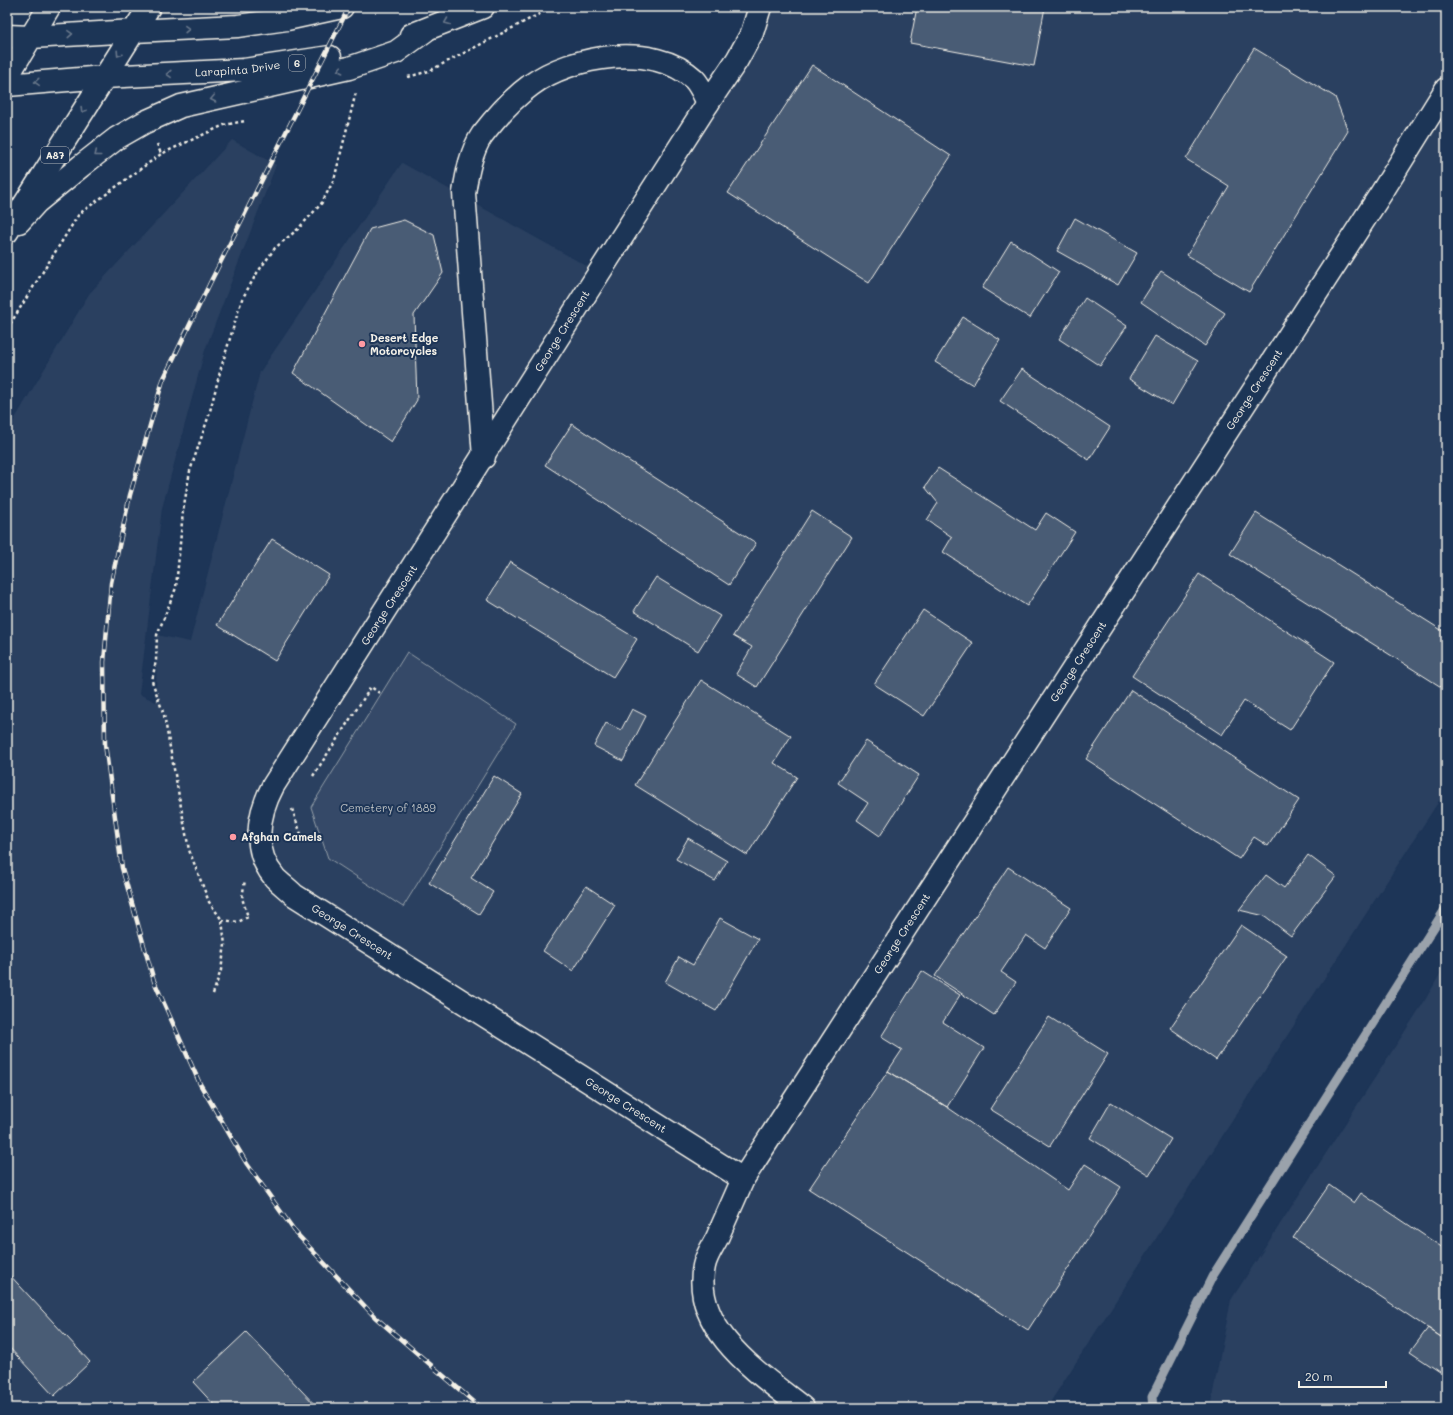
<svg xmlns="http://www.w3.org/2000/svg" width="1453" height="1415" font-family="Mali,sans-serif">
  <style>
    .built { fill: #2a4060 }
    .green { fill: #354a67; stroke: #949ea8 }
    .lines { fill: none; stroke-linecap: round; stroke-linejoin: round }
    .stream { stroke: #9aa2ab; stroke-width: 9 }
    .building { fill: #485b74; stroke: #f4f1e8 }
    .minor-casing { stroke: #f4f1e8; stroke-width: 25 }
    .major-casing { stroke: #f4f1e8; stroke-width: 25 }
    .highway-casing { stroke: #f4f1e8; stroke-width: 25 }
    .path { stroke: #f4f1e8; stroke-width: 2.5; stroke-dasharray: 3 3; stroke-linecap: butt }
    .minor { stroke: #1d3557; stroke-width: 22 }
    .major { stroke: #1d3557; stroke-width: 22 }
    .highway { stroke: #1d3557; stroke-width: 22 }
    .rail-casing { stroke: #f4f1e8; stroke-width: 4.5 }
    .rail { stroke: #1d3557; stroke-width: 3; stroke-dasharray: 9; stroke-linecap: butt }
    .oneway { stroke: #68778a }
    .poi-dot { fill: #ff9aa2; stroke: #1d3557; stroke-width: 1.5 }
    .labels { text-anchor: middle; stroke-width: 4; stroke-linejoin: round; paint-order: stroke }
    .shield { fill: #1d3557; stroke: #b4b9bc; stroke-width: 1 }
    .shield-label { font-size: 10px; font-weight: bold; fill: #f4f1e8 }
    .street-label { font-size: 11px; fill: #f4f1e8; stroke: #1d3557 }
    .poi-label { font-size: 11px; font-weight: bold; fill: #f4f1e8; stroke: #1d3557; text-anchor: start }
    .park-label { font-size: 11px; fill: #bbbfc1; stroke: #1d3557 }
  </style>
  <rect width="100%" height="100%" fill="#1d3557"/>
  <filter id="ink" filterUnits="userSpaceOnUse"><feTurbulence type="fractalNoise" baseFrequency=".025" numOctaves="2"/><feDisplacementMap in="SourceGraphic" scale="8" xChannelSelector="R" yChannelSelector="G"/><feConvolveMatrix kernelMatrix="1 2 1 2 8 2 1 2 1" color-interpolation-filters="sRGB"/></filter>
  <g filter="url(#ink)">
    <path class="built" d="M760 7H1446V790L1051 1401 1053 1408H7V432L89 294 232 140 276 165 205 350 162 508 139 694 156 702 157 635 190 642 260 372 402 163 599 273Z
      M1446 964V1408H1210L1231 1300 1424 1002Z"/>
    <path class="green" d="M407 652 516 724 403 907 328 858 311 807Z"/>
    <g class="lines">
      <path class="stream" d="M1153 1408 1152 1397 1212 1277 1446 908"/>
    </g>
    <path class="building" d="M917 7H1045L1034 66 910 43Z
      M1254 48 1335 97 1348 131 1249 292 1187 255 1229 186 1186 159Z
      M812 65 951 156 869 283 728 193Z
      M1075 218 1137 253 1118 285 1057 251Z
      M404 220 434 235 443 273 414 315 417 400 391 442 293 373 370 229Z
      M1011 241 1059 272 1030 318 982 288Z
      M1161 271 1225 313 1205 346 1141 302Z
      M1085 298 1127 326 1100 366 1059 339Z
      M963 317 1000 340 973 385 935 362Z
      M1155 336 1198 361 1172 405 1129 379Z
      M1022 369 1110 427 1089 460 1000 401Z
      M572 424 756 543 729 585 545 465Z
      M938 468 1035 530 1046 513 1075 532 1027 606 943 552 952 537 927 520 938 503 925 487Z
      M812 511 852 537 757 687 736 674 752 647 733 636Z
      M1256 513 1446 633V690L1230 554Z
      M272 539 329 575 275 661 217 625Z
      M510 562 637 639 613 677 487 600Z
      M1199 574 1334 662 1290 730 1244 701 1222 735 1132 676Z
      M656 577 720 616 698 651 634 611Z
      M923 610 973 643 924 716 874 684Z
      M701 680 791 736 774 763 797 777 747 855 635 785Z
      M1131 690 1299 800 1268 846 1254 837 1239 859 1086 759Z
      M632 709 646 716 623 761 594 746 606 723 621 730Z
      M866 741 919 775 880 836 857 820 868 803 838 783Z
      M494 776 522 794 471 878 493 892 479 914 429 883Z
      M688 838 727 861 715 881 676 859Z
      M1308 855 1336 876 1291 936 1265 916 1239 910 1266 875 1284 888Z
      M1008 867 1071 908 1045 948 1026 935 1001 972 1016 982 994 1015 935 976Z
      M586 886 615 905 573 971 543 951Z
      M720 918 758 939 716 1011 665 982 679 957 693 965Z
      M1241 925 1287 956 1216 1060 1170 1028Z
      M922 971 960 995 943 1022 984 1048 947 1107 888 1071 902 1050 881 1037Z
      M1049 1017 1108 1054 1050 1146 990 1109Z
      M888 1071 947 1107 1068 1190 1085 1164 1121 1187 1028 1330 809 1189Z
      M1111 1102 1171 1139 1149 1175 1090 1138Z
      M1329 1185 1354 1203 1361 1193 1446 1250V1329L1441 1337 1293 1238Z
      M7 1272 90 1362 54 1396 7 1345Z
      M1428 1328 1441 1337 1446 1330V1376L1410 1352Z
      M246 1332 318 1408H217L193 1382Z"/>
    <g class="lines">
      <defs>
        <g id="minor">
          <path id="s1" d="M760 7 752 33 737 60 708 103 599 273 273 786C257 816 252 851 275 878 281 884 288 889 294 895L743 1179 1382 192 1446 89"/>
          <path d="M484 457 464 193C467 174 471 151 482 135 496 117 513 98 531 85 572 55 654 42 694 79 700 85 704 95 708 103"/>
          <path d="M743 1179C734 1199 726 1218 717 1238 713 1246 706 1256 704 1266 691 1330 760 1374 803 1408"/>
        </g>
        <g id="major">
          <path d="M134 31 238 26 287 19 342 7"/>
          <path d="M411 35 483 7"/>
          <path d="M7 36 31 37"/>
          <path id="s2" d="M104 77 244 70 330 57"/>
          <path d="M19 222 37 202 81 166 117 138 145 122 181 106 349 68 396 52 425 31"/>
        </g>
        <path id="highway" d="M31 37 134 31
          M7 77 49 7
          M7 85 104 77
          M7 232 149 7"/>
      </defs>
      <use href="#minor" class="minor-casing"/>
      <use href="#major" class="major-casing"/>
      <use href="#highway" class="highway-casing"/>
      <path class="path" d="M408 77 429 71 553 7
        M157 144 161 154
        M7 329 79 214 161 154 224 125 245 121
        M313 776 371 687 382 695
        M292 809 302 837
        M222 920 238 922 248 917 242 898 245 880
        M213 994 221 970 225 945 222 920 209 902 189 850 164 715 152 681 156 660 157 635 176 588 183 511 190 471 209 415 221 368 242 299 257 273 275 248 298 229 321 204 334 180 356 92"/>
      <use href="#minor" class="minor"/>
      <use href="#major" class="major"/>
      <use href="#highway" class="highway"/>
      <defs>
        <path id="rail" d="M349 7 210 283 163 380 130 495 111 583 104 662 105 744 122 868 154 981 200 1084 247 1164 296 1233 375 1317 481 1408"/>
      </defs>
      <use href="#rail" class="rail-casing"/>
      <use href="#rail" class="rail"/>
    </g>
    <defs><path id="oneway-chevron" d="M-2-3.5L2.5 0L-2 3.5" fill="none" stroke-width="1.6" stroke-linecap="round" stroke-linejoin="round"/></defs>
    <g class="oneway">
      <use href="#oneway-chevron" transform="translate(447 22) rotate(158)"/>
      <use href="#oneway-chevron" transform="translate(187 29) rotate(-2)"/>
      <use href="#oneway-chevron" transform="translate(70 34) rotate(-3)"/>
      <use href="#oneway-chevron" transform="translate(119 54) rotate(123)"/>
      <use href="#oneway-chevron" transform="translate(340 70) rotate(168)"/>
      <use href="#oneway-chevron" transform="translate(169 74) rotate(178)"/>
      <use href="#oneway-chevron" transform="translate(37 82) rotate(176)"/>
      <use href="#oneway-chevron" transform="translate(213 99) rotate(168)"/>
      <use href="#oneway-chevron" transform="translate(83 110) rotate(122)"/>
      <use href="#oneway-chevron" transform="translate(97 154) rotate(141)"/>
    </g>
  </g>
  <g class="poi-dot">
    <circle cx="362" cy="344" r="4"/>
    <circle cx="233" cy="837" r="4"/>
  </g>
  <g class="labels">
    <g class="shield">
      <rect x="289" y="55" width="16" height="16" rx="3"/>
      <rect x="41" y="147" width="28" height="16" rx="3"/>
    </g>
    <g class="shield-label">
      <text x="297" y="67">6</text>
      <text x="55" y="159">A87</text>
    </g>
    <g class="street-label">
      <text dy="4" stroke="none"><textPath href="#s2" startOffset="134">Larapinta Drive</textPath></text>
      <text transform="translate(562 331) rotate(-58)" y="4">George Crescent</text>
      <text dy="4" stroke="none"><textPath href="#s1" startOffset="2515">George Crescent</textPath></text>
      <text transform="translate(389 605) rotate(-57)" y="4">George Crescent</text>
      <text dy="4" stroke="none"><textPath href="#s1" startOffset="2191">George Crescent</textPath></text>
      <text dy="4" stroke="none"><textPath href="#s1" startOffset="1112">George Crescent</textPath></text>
      <text dy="4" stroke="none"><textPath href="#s1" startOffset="1867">George Crescent</textPath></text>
      <text dy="4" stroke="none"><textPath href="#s1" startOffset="1436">George Crescent</textPath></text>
    </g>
    <g class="poi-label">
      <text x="370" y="342">Desert Edge<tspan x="370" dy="13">Motorcycles</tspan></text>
      <text x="241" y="841">Afghan Camels</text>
    </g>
    <g class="park-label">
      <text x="388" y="812">Cemetery of 1889</text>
    </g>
  </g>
  <rect width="1453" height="1415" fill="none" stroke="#1d3557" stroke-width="24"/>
  <rect x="12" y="12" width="1429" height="1391" fill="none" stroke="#f4f1e8" stroke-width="1.5" filter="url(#ink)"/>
  <path d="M1299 1381v6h87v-6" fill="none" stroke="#f4f1e8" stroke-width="2"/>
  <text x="1305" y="1381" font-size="12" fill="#f4f1e8" stroke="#1d3557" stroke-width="3" paint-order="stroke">20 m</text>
</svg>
